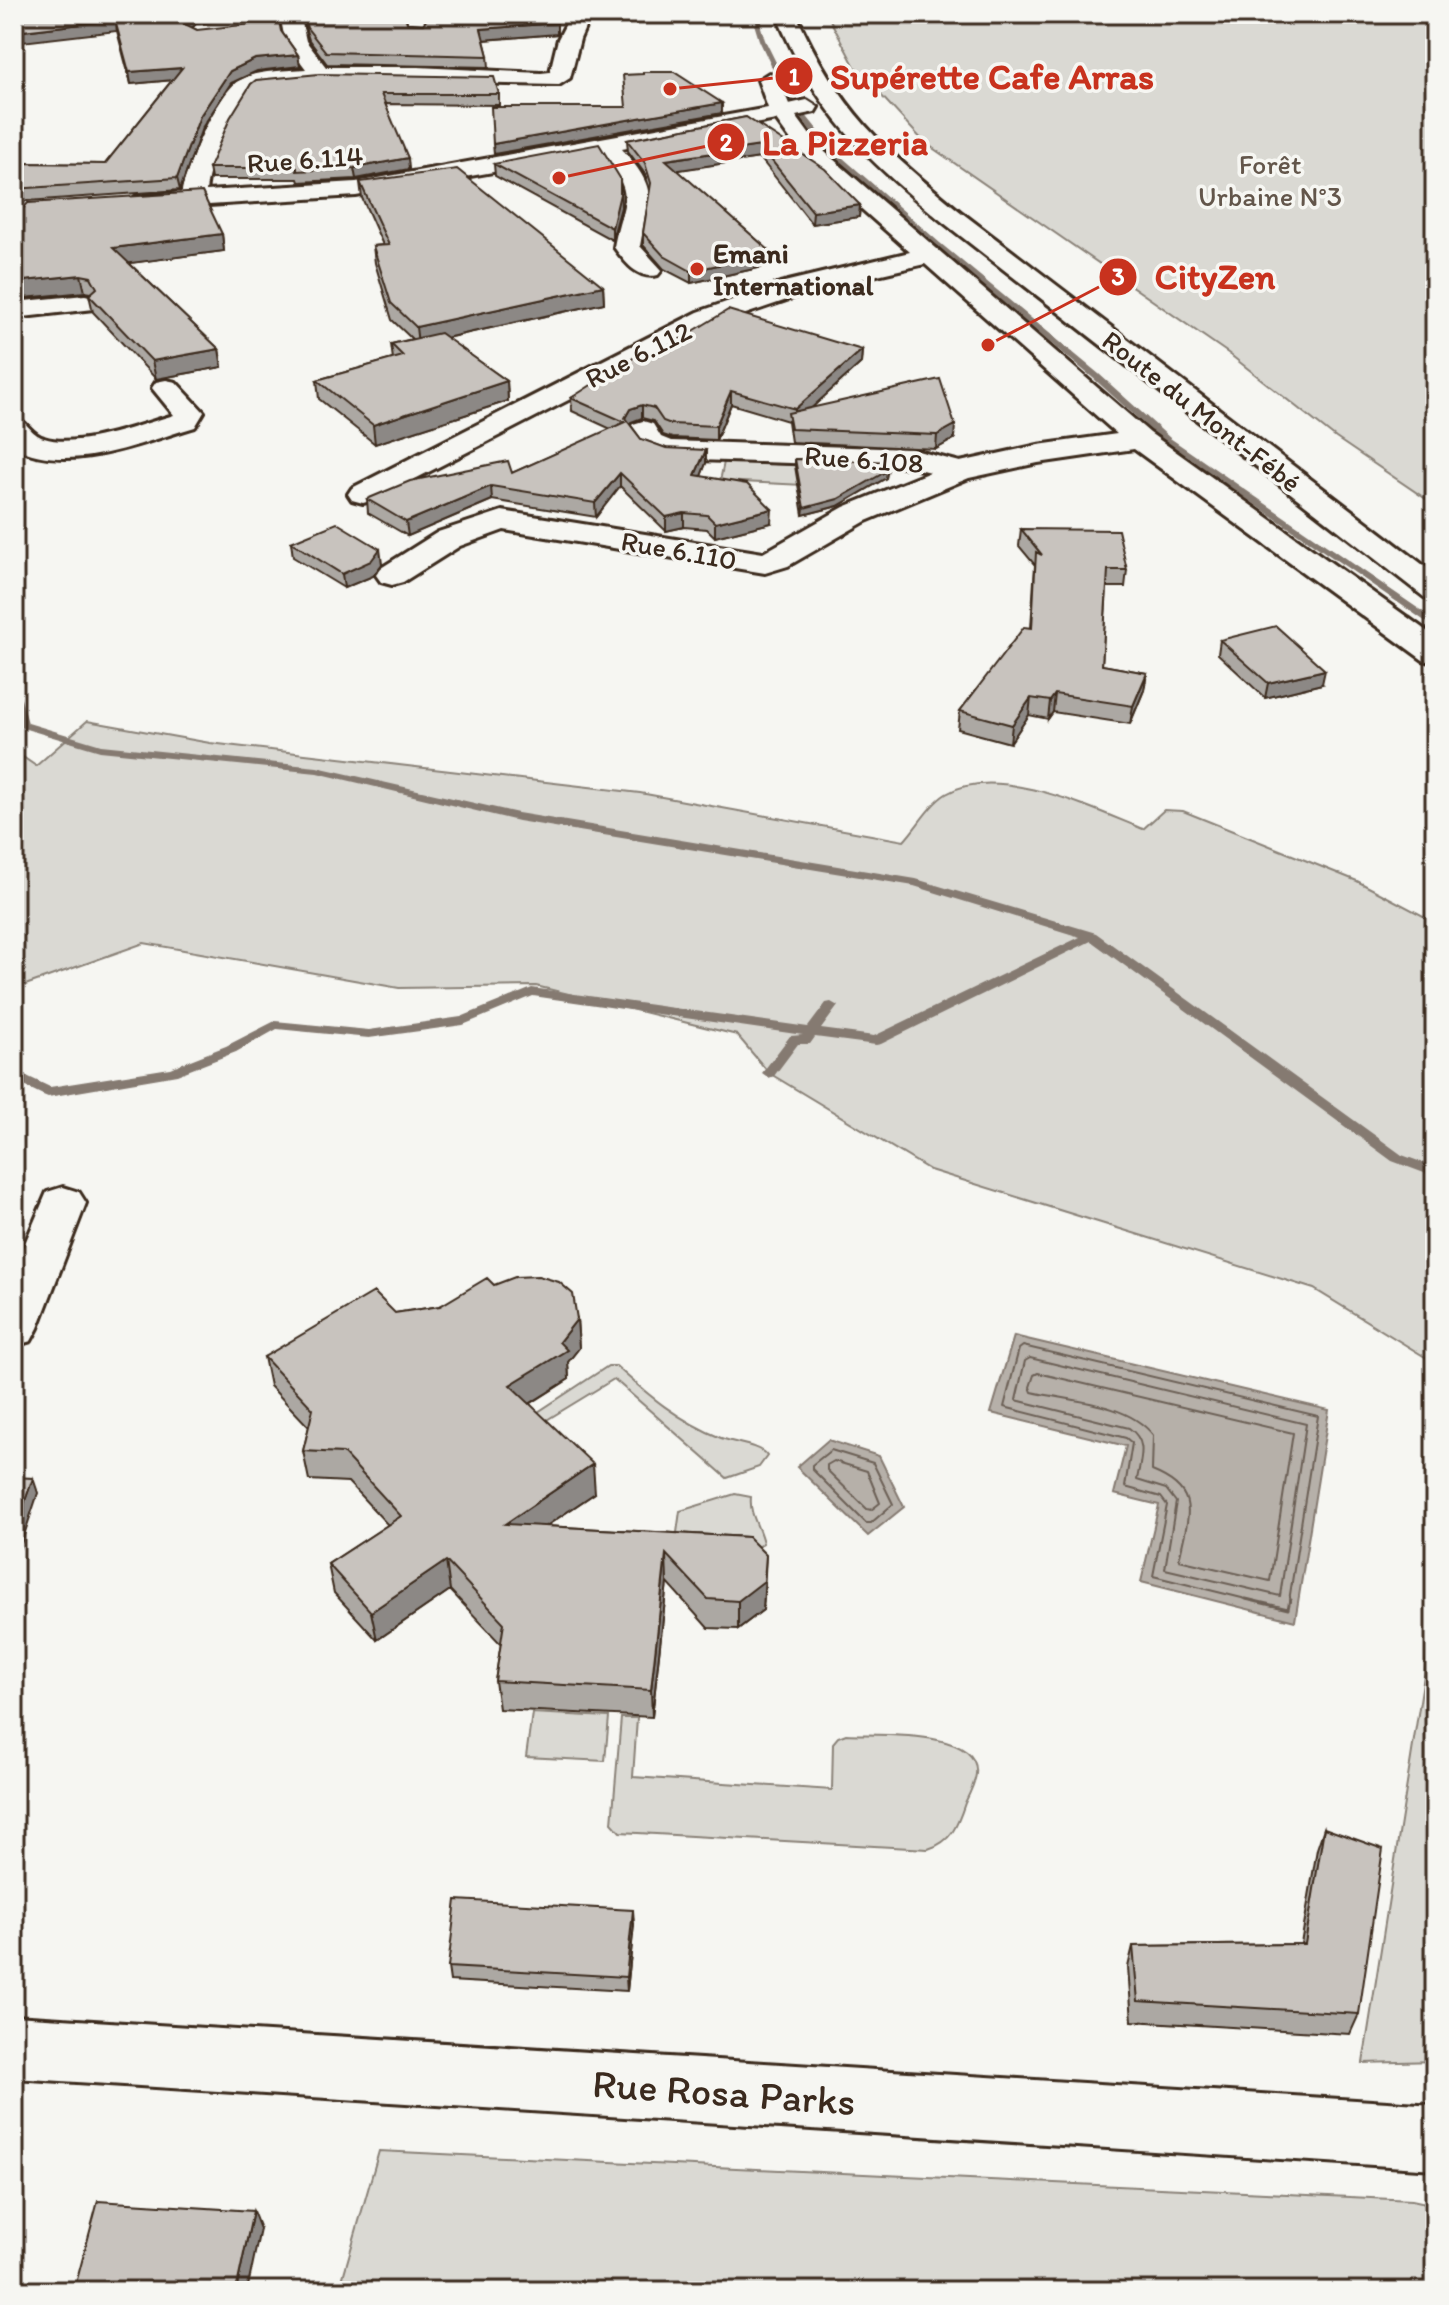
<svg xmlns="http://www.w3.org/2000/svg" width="1449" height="2305" font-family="Itim,sans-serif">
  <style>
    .green { fill: #dad9d3; stroke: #8a8278; stroke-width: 2 }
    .water { fill: #b6b0a9; stroke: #857a71; stroke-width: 2 }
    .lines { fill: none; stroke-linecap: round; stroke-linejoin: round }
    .shore-far1 { stroke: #6c6056; stroke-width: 2 }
    .shore { stroke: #6c6056; stroke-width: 3 }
    .stream { fill: #857a71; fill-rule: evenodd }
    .minor-casing { stroke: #3b2a1e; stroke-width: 6 }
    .minor { fill: #f6f6f2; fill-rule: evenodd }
    .wall { fill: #aca8a3; stroke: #3b2a1e; stroke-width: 2 }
    .shaded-wall { fill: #8c8885; stroke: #3b2a1e; stroke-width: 2 }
    .building { fill: #c8c3be; stroke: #3b2a1e; stroke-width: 2 }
    .poi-dot { fill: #c8321e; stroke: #f6f6f2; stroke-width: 3 }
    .labels { text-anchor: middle; stroke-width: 7; stroke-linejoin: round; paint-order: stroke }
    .far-street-label { font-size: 28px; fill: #3b2a1e; stroke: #f6f6f2 }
    .far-park-label { font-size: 28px; fill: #63564b; stroke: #f6f6f2 }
    .far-poi-label { font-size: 28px; font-weight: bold; fill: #3b2a1e; stroke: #f6f6f2; text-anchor: start }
    .near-street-label { font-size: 40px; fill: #3b2a1e; stroke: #f6f6f2 }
    .leader { fill: none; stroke: #c8321e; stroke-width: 3 }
    .callout-dot { fill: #c8321e; stroke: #f6f6f2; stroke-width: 3 }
    .mark-label { font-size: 24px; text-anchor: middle; font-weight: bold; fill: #fff }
    .callout-label { font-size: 36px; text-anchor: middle; font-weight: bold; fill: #c8321e; stroke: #f6f6f2; stroke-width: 7; stroke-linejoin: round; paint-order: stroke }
  </style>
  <rect width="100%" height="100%" fill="#f6f6f2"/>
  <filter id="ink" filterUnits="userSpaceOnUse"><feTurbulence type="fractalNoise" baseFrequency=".0125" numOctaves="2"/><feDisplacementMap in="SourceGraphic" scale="16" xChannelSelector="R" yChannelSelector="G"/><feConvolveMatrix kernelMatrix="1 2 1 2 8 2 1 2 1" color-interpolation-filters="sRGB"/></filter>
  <g filter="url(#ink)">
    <path class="green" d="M827 14H1435V505L1336 438 1228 353 924 142 855 67Z
      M724 462 844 467V487L720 481Z
      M87 721 210 743 640 793 904 841C917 827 930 804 946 794 997 763 1093 809 1143 829L1164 810 1183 811 1357 881 1435 922V1363L1314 1289 930 1170 769 1073 737 1035 536 986 399 988 144 943 14 989V751L36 766Z
      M608 1366H616C649 1396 679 1421 721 1438 734 1443 760 1445 767 1456L759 1467 727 1478 614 1379 545 1421 538 1412Z
      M735 1494 751 1497C749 1515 760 1527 763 1543L750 1552 675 1547 680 1511Z
      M1435 1606V2061L1363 2063Z
      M532 1713 609 1717 605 1761 526 1757Z
      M621 1718H637L633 1777 832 1790 833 1743 838 1737 846 1734C876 1736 981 1728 976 1774 975 1783 969 1795 965 1803 958 1824 952 1842 928 1849L620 1832 612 1823Z
      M379 2151 1412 2200 1435 2205V2291H339Z"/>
    <path class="water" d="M1014 1336 1329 1410 1295 1621 1141 1582 1159 1505 1114 1494 1126 1446 991 1413Z
      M828 1440 879 1456 904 1507 868 1536 797 1467Z"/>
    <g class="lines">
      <path class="shore-far1" d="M1030 1358 1306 1424 1280 1596 1165 1569 1176 1502 1166 1489 1137 1480C1140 1460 1149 1442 1129 1428L1016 1400 1025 1361Z
        M1038 1373 1293 1433 1270 1581 1179 1560C1188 1516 1202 1491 1152 1471L1153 1435C1127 1402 1070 1401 1032 1392L1030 1387 1034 1375Z
        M831 1450 873 1463 893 1504 871 1523H866L812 1469V1465Z
        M834 1461 867 1471 880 1503 871 1510 867 1509 827 1470V1465Z
        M1254 1601 1153 1576 1167 1505 1161 1497 1125 1487 1132 1443 1126 1438 1004 1407 1019 1349 1023 1346 1318 1416 1289 1601"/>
      <path class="shore" d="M1246 1599 1288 1609 1290 1599"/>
      <path class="stream" d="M758 14H764L761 27 765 40 796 103 834 150 940 243 1099 374 1170 438 1435 620V628L1164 442 1093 378 934 247 828 154 789 104 759 40 755 27Z
        M14 692 20 695 28 723 101 745 317 767 518 813 916 879 1096 933 1402 1155 1435 1167V1177L1392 1161 1091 941 881 1044 876 1045 815 1037 810 1044H798L774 1076 769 1078 762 1073 790 1036 803 1035 533 996 463 1025 369 1038 277 1029 236 1052 177 1075 48 1097 43 1095 14 1081V1070L50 1087 170 1068 226 1046 275 1021 369 1030 461 1017 532 988 808 1027 826 1003 831 1002 838 1006 821 1029 874 1036 1080 937 914 886 518 821 317 773 100 751 19 727 14 714Z"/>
      <defs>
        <path id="minor" d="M280 14H300L306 41 326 67H418L541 73 550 72 558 39 571 14H591L580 39 570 78 559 85 319 80 257 88 250 92C232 123 210 154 206 191L356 182 768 108 758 80 769 73 777 75 789 104 807 100 818 107 815 112 796 116 818 146 1150 433 1435 637V663L1423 660 1134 449 1038 463 969 478 866 521 788 566 765 573 504 530 460 546 403 582 392 585 381 582 376 575 381 568 438 532 502 511 763 553 844 507 930 472 909 467 667 459C646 454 637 450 628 430L633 424 643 421 653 424 661 437 671 441 910 449 960 462 1038 445 1117 434 925 264 825 287 716 324 374 500 363 503 352 500 348 494 352 488 698 312 780 283 910 252 802 156 776 120 622 149C660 193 649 195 640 246L662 270 658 275C638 280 625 262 614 247 623 197 638 198 601 153L356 196 144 209 135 207 132 202 135 197 182 192C185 167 220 87 243 78 261 70 286 71 306 69L285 41Z
          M406 14H426L427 28 424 32H410Z
          M776 14H796C839 111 882 147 962 213L1435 574V600L1424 597 944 223C862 155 818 115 776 14Z
          M85 295 94 297 98 303 94 309 14 318V302Z
          M166 380 176 382 204 412 195 427C140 443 69 475 14 447V417C28 421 30 434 44 438 78 449 139 425 174 415L152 388 156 382Z
          M63 1187 79 1192 86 1203 38 1328 31 1341 14 1346V1269L47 1192Z
          M14 2016 1435 2105V2169L14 2078Z"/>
      </defs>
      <use href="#minor" class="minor-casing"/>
      <use href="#minor" class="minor"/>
    </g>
    <path class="wall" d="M14 14 196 24 192 28 197 30 281 31 298 55 300 66 257 71 231 83 202 128 180 190 14 202V163L105 164 172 80 131 84 117 31Z
      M301 14H405L407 23 557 34 484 40 488 56 489 67 327 64 309 40Z
      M251 84 499 94V105L385 104 409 169 356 179 299 182 298 179H211L209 168Z
      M746 117 860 205 859 217 812 224 760 158 677 170 772 253V265L691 283 664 269 643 245V233L650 190 645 174 628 151 627 140Z
      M494 164 621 207 612 240 495 176Z
      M360 182 603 286 604 303 446 338 507 381 508 401 375 444 319 399 317 380 393 359 391 344 412 339 392 320 375 263 373 246 383 245 362 198Z
      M14 218 222 234 224 251 129 263 219 349 222 367 156 379 93 312 89 295 91 293 85 292Z
      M862 350 861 363 811 408 954 439 936 449 791 442 788 421 731 404 716 440 672 438 663 435 654 421 642 418 631 422 630 424 641 439 706 463 701 476 771 523 715 537 707 529 684 527 666 531 620 486 596 517 492 500 408 536 368 513 367 499 512 473 611 429 572 411 571 398 652 356Z
      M795 459 888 462V469L886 478 838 506 803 515 795 466Z
      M1021 529 1127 570 1125 587H1107L1102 665 1147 673 1144 690 1130 724 1053 712 1048 719 1029 715 1010 743 958 729 960 711 1031 628 1035 565 1019 546Z
      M291 542 382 564 373 576 344 588 293 557Z
      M1220 640 1322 684 1265 698 1218 654Z
      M494 1285 577 1319 579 1348 568 1362 569 1379 530 1404 595 1493 546 1526 748 1537 765 1584 763 1610 738 1629 708 1628 667 1582 652 1717 499 1709 495 1681 501 1644 450 1590 377 1640 334 1593 328 1564 388 1525 348 1482 309 1480 303 1451 309 1427 270 1386 264 1357 395 1313 440 1306Z
      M1324 1828 1359 2014 1350 2034 1132 2021 1128 1967 1133 1946 1301 1944 1317 1849Z
      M634 1924 627 1991 450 1981 448 1967Z"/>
    <path class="shaded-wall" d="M194 14H277L196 24 185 34 183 23Z
      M115 20 117 31 14 43V32Z
      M557 23V34L482 40 481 29Z
      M298 55 300 66 257 71 231 83 202 128 180 190 177 178 200 116 230 71 255 59Z
      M182 68 184 79 131 84 129 72Z
      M722 103V113L494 154 493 144Z
      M760 146V158L666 172V160Z
      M408 158 409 169 356 179 354 168Z
      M620 178 621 207 612 240V228Z
      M860 205 859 217 812 224 813 212Z
      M222 234 224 251 116 265 113 248Z
      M772 253V265L691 283V271Z
      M81 275 85 292 14 299V282Z
      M603 286 604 303 418 344 416 327Z
      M219 349 222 367 156 379 152 361Z
      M862 350 861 363 795 423V409Z
      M507 381 508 401 375 444 373 425Z
      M731 391V404L716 440V426Z
      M642 405V418L631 422 626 431 625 418 630 409Z
      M955 425 954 439 936 449 937 435Z
      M706 450V463L696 489 695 475Z
      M888 462 886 478 838 506 803 515 804 508Z
      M620 473V486L596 517 595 503Z
      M491 486 492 500 408 536 406 522Z
      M772 509 771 523 715 537V523Z
      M684 513V527L666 531V517Z
      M380 549 382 564 373 576 344 588 342 574Z
      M1325 670 1322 684 1265 698 1268 683Z
      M1147 673 1144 690 1130 724 1133 706Z
      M1055 694 1053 712 1048 719 1050 701Z
      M1031 698 1029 715 1010 743 1012 725Z
      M577 1319 579 1348 568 1362 569 1379 513 1414 510 1385 559 1342Z
      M593 1464 595 1493 508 1552 505 1524Z
      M33 1478 38 1493 14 1565V1532Z
      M666 1554 667 1582 652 1717 651 1690Z
      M766 1555 763 1610 738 1629V1601Z
      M446 1561 450 1590 377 1640 371 1612Z
      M633 1910 634 1924 627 1991 626 1977Z
      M253 2211 260 2229 247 2291H236Z"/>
    <path class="building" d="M14 14H194L183 23 197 30 279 21 281 31 298 55 255 59 230 71 200 116 177 178 14 189V163L105 164 182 68 129 72 115 20 14 32Z
      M303 14H405L407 23 423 24 428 18V14H552L557 23 481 29 488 56 326 52 307 28Z
      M643 72H674L722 103 493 144 491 107H626L623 75 643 74Z
      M319 74 494 77 499 94H381L408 158 354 168 297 171V168H209L230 118 251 84 256 80Z
      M746 117 825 169 860 205 813 212 760 146 666 160 772 253 691 271 664 256 643 233 651 183 645 163 627 140Z
      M599 144 620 178V194L612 228 494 164Z
      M457 169 603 286 416 327 391 303 373 246 389 245 360 182Z
      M202 192 222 234 113 248 219 349 152 361 89 295 97 288 91 277 81 275 14 282V218L28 203Z
      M728 310 862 350 795 409 731 391 716 426 671 424 663 421 654 408 642 405 630 409 625 418 641 439 666 448 706 450 695 475 747 484 772 509 715 523 707 515 684 513 666 517 620 473 595 503 491 486 406 522 367 499 410 481 508 461 512 473 625 422 571 398 641 353 652 356Z
      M440 333 507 381 373 425 317 380 403 356 391 344Z
      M940 379 955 425 937 435 791 429 788 413Z
      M795 459 888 462 887 471 838 499 804 508Z
      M337 523 380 549 371 561 342 574 291 542Z
      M1021 529 1118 530 1127 570H1108L1102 665 1147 673 1133 706 1055 694 1050 701 1031 698 1012 725 960 711 1024 627 1032 628 1036 552 1042 555Z
      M1276 626 1325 670 1268 683 1220 640Z
      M538 1276 559 1282 573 1294 577 1319 559 1342 567 1350 510 1385 593 1464 505 1524 748 1537 766 1555 764 1581 738 1601 708 1599 666 1554 651 1690 495 1681 504 1623 446 1561 371 1612 328 1564 401 1516 343 1453 303 1451 313 1409 264 1357 374 1292 395 1313 440 1306 487 1278 494 1285 515 1277Z
      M14 1477 33 1478 14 1532Z
      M1324 1828 1383 1849 1359 2014 1138 2001 1133 1946 1305 1944Z
      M456 1900 633 1910 626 1977 448 1967Z
      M98 2201 253 2211 236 2291H74Z"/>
  </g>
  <circle class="poi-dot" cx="697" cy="269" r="8"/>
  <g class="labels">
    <g class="far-street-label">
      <text transform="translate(305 159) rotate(-4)" y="10">Rue 6.114</text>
      <text transform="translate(638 354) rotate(-27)" y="10">Rue 6.112</text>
      <text transform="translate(1202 411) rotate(38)" y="10">Route du Mont-Fébé</text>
      <text transform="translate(864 459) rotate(4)" y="10">Rue 6.108</text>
      <text transform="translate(679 550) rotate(10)" y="10">Rue 6.110</text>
    </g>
    <g class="far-park-label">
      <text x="1270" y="174">Forêt<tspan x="1270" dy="32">Urbaine N°3</tspan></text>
    </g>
    <g class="far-poi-label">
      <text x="713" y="263">Emani<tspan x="713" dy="32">International</tspan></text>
    </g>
    <g class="near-street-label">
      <text transform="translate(724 2092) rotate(4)" y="14">Rue Rosa Parks</text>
    </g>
  </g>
  <path class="leader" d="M670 89L794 76M559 178L726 142M988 345L1118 277"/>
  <g class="callout-dot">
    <circle cx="670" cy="89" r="8"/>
    <circle cx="559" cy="178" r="8"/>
    <circle cx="988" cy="345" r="8"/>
    <circle cx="794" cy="76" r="20"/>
    <circle cx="726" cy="142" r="20"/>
    <circle cx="1118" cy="277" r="20"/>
  </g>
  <g class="mark-label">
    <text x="794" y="85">1</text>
    <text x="726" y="151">2</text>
    <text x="1118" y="285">3</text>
  </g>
  <g class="callout-label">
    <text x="992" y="89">Supérette Cafe Arras</text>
    <text x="845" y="155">La Pizzeria</text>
    <text x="1215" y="289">CityZen</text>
  </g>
  <rect width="1449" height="2305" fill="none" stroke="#f6f6f2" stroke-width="48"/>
  <rect x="24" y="24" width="1401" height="2257" fill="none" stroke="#3b2a1e" stroke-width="3" filter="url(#ink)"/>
</svg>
